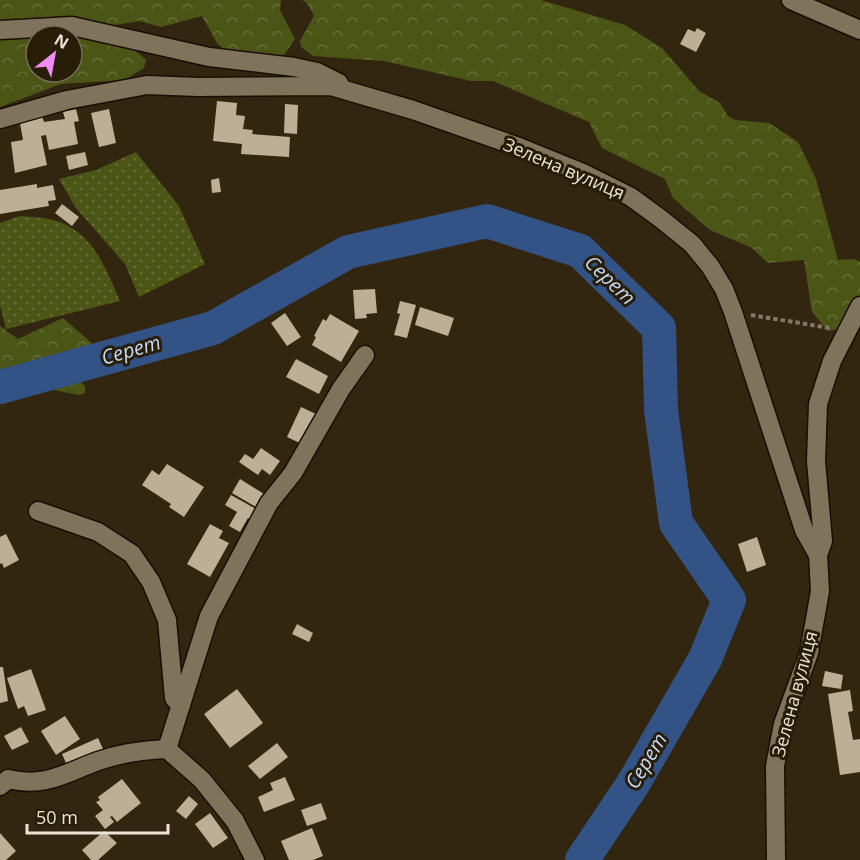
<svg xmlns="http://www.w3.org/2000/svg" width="860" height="860" font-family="'Open Sans',sans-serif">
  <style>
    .forest { fill: url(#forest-crowns); fill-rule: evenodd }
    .garden { fill: url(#garden-dots) }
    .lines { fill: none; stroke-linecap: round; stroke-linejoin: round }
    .river { stroke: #335285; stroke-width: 34 }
    .building { fill: #bdaf95 }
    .minor-casing { stroke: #190f00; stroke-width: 21 }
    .path { stroke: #817764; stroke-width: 4; stroke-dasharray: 4.5 3; stroke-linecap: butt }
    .minor { stroke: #80735b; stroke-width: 18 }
    .labels { text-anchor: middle; stroke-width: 6; stroke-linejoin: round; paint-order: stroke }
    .street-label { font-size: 18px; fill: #ebe4d6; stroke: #281d07 }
    .water-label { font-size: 20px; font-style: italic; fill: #c4d8f7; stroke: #281d07 }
  </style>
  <defs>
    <pattern id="forest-crowns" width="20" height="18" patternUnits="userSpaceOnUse" patternTransform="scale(1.5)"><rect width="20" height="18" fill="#4b5616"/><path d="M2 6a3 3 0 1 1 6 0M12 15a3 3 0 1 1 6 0" fill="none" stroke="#656e37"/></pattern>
    <pattern id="garden-dots" width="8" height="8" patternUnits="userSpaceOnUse" patternTransform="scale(1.5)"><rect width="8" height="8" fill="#4b5616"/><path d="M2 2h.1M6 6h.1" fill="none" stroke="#656e37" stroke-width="1.8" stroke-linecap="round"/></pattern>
  </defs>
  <rect width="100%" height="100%" fill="#322610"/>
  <path class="forest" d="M0 0H281L280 10 295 39 284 55 269 59 232 57 217 43 202 16 161 27 140 21 102 27 82 18 67 16 0 21Z
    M302 0H541L625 25 662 48 699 91 720 103 728 116 735 120 769 123 798 142 816 179 838 260 854 259 860 262V313C853 321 840 330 828 331L812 312 804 260 768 263 752 248 710 230 673 198 665 179 602 148 589 122 493 81H471L384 61 313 56 301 47 300 41 314 16 307 3Z
    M56 28 130 46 146 60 144 68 124 80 61 84 0 107V30ZM36 36H72V72H36Z
    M63 318 95 346 93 355 51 374 0 381V326L18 339Z
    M68 376 80 381 85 386V393L79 395 49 389 0 400V386L47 381Z"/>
  <path class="garden" d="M136 152 179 206 205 264 139 297 125 264 76 208 59 179 96 170Z
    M20 216C31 217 42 217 53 220 93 231 105 267 120 301L6 329 0 305V223Z"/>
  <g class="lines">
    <path class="river" d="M0 387 213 328 348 252 487 221 580 251 659 328 661 410 676 523 729 600 705 659 633 784 582 860"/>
  </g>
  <path class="building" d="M697 28 706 33 696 52 680 44 688 29 695 32Z
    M217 101 237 103 236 115 245 116 243 129 253 130 252 134 290 137 289 157 241 154 242 144 213 141Z
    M285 104 298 105 297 134 284 133Z
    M76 109 79 121 74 122 78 144 49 150 46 135 41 136 47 165 15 173 11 142 23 140 19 118 41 113 44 122 65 119 63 112Z
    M109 109 116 143 99 147 91 113Z
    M85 152 88 165 69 170 66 156Z
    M219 178 221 192 212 193 211 180Z
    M37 184V188L53 185 56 200 48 201 49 206 0 214V190Z
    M62 204 79 217 72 226 55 213Z
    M375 289 377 313 366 314 367 318 355 319 353 290Z
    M400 301 416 305 407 338 394 335 400 314 397 313Z
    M420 307 454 318 448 336 415 325Z
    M285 313 301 337 287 346 271 323Z
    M330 314 359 331 341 362 312 345 316 337 314 336 323 319 326 321Z
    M296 359 328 376 319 394 286 377Z
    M301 407 316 414 302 444 287 437Z
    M261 448 280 461 270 475 262 469 258 475 239 462 245 454 253 459Z
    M167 464 204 487 184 517 169 507 171 504 142 485 152 470 159 475Z
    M240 479 264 494 256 507 232 493Z
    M231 495 256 509 250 519 248 518 240 532 229 526 237 512 225 505Z
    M210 524 223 531 219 538 229 543 210 577 187 564Z
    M6 534 19 560 4 568 2 563 0 564V537Z
    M757 537 766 565 747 572 738 544Z
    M297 624 313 633 309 642 292 634Z
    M0 667H3L8 701 0 703Z
    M31 669 46 710 28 716 24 706 18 709 7 678Z
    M825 671 843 675 841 689 822 686Z
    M237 689 263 723 230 748 204 714Z
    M850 690 853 711 848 712 853 740 860 739V772L840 775 828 694Z
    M65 716 80 739 56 755 41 731Z
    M21 727 29 742 12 750 4 736Z
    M98 738 103 749 67 765 62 754Z
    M277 743 288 757 260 779 248 766Z
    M285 777 295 800 264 812 258 797 273 790 270 783Z
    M122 779 141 803 117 822 112 816 110 817 114 822 105 829 95 816 103 810 96 802 100 800 98 797Z
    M189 796 198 804 186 819 176 811Z
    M321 803 327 819 307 826 301 810Z
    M210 813 228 838 213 848 195 824Z
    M312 828 323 856 313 860H289L281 841Z
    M104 831 117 843 98 860H91L82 850Z
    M0 833 16 851 6 860H0Z"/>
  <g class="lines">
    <defs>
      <path id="minor" d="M791 0 860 30
        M0 30 72 26 209 57 294 67 317 72 339 83
        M0 119 67 100 147 85 198 87 331 86 413 110 519 147 583 173 631 197 661 219 692 244 710 266 724 289 733 312 804 530 818 555 820 591 809 653 783 724 775 766 776 860
        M38 511 98 532 132 554 151 582 167 620 174 698 181 706
        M818 555 823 541 816 461 818 404 832 361 860 306
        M167 749 209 616 269 503 293 473 341 389 365 355
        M0 786 8 779C45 788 65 773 98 761 121 753 143 750 167 749L202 780 235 821 255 860"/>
    </defs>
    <use href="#minor" class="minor-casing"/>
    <path class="path" d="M751 315 830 328"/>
    <use href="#minor" class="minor"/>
  </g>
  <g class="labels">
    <g class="street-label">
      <text transform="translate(564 169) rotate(23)" y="6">Зелена вулиця</text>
      <text transform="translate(795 694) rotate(-75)" y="6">Зелена вулиця</text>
    </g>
    <g class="water-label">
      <text transform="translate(610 280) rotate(44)" y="7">Серет</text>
      <text transform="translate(131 350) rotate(-16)" y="7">Серет</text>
      <text transform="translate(646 761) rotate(-59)" y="7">Серет</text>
    </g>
  </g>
  <g transform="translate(54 54) rotate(31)"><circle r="28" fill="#281d07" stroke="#766d5a" stroke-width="1.5"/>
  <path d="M0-4.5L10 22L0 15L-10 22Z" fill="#f08bf6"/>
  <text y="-9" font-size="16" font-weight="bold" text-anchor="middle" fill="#ebe4d6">N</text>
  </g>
  <path d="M27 824v9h141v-9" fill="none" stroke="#ebe4d6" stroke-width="3"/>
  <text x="36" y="824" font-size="18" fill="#ebe4d6" stroke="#281d07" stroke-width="4.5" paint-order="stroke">50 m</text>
</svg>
